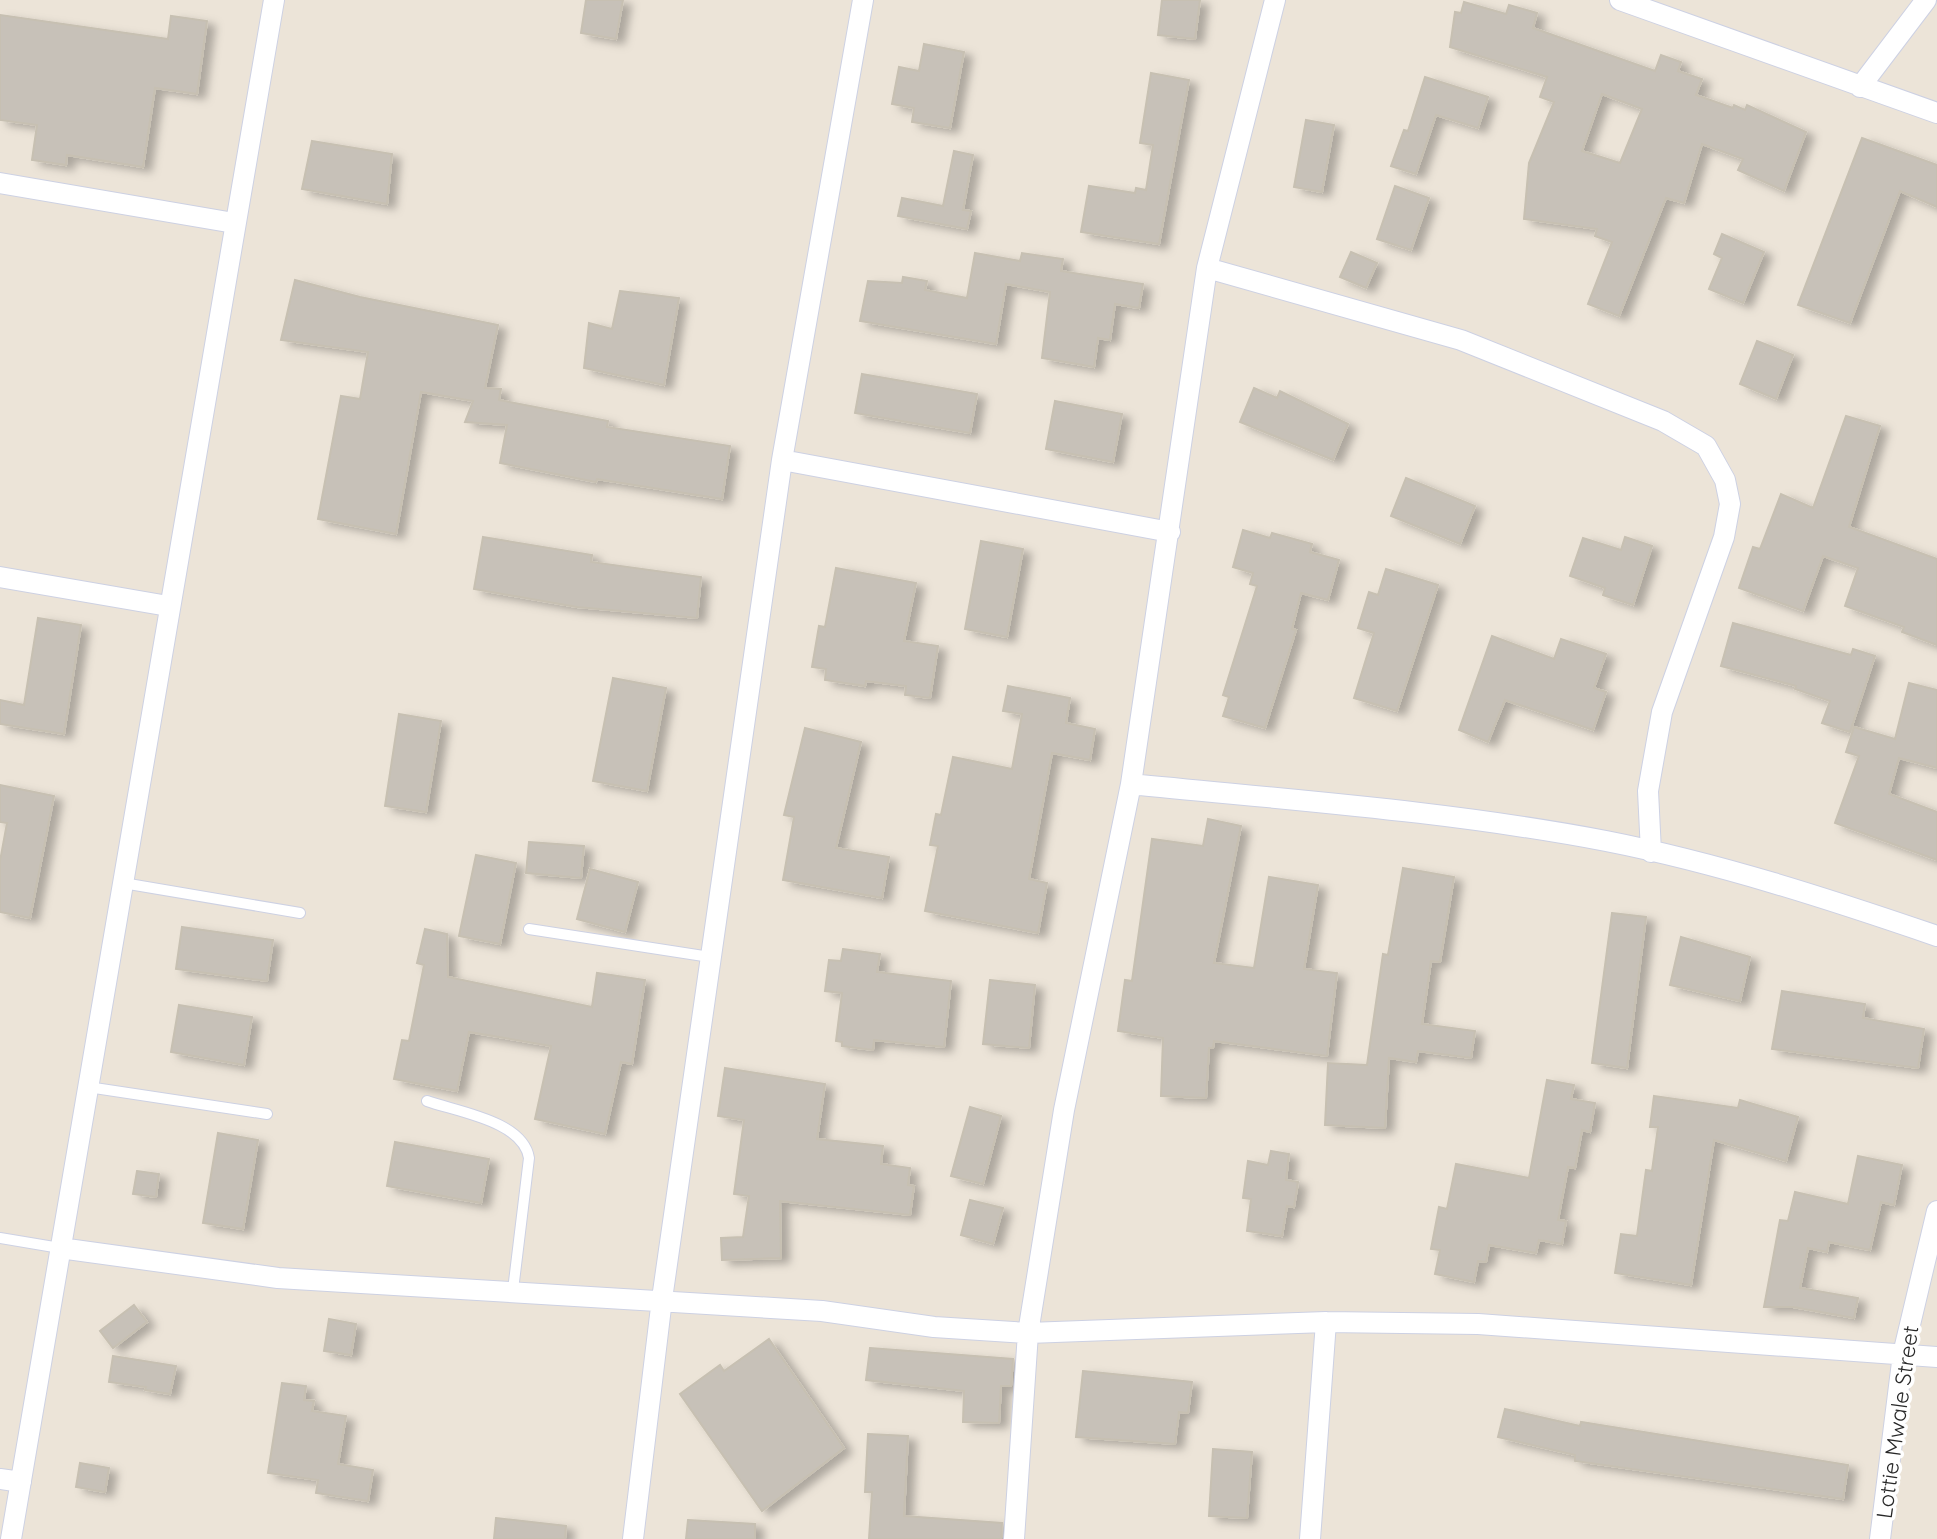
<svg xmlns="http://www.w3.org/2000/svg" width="1937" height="1539" font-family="Quicksand,sans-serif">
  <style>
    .building { fill: #c7c1b8; stroke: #c7c0b2; stroke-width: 2; fill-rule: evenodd; filter: url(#shadow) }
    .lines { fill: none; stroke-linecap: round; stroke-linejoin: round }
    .lane-casing { stroke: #cdd1e3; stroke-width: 12 }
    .street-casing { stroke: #cdd1e3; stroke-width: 22 }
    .lane { stroke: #fff; stroke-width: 10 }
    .street { stroke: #fff; stroke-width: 20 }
    .labels { text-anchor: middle; stroke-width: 7; stroke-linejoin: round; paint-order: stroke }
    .street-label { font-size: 22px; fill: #282828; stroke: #fff }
  </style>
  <defs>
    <filter id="shadow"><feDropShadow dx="8" dy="4.5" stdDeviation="4" flood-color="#0004"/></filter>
  </defs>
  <rect width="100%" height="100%" fill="#ece4d8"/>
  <path class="building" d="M586 0H623L616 39 581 33Z
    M1162 0H1200L1195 39 1158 35Z
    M1464 2 1506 14 1509 5 1537 13 1533 28 1655 71 1661 55 1681 62 1678 71 1702 79 1696 95 1733 108 1734 105 1745 110 1747 105 1806 132 1784 191 1738 170 1743 159 1702 144 1684 203 1666 198 1619 316 1588 304 1612 242 1595 236 1597 229 1524 219 1529 163 1554 102 1540 97 1547 77 1450 47 1455 12 1461 13ZM1602 94 1642 109 1620 163 1582 151Z
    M0 15 168 39 171 16 207 21 197 94 155 88 143 167 67 155 66 165 32 160 37 125 0 120Z
    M924 44 964 52 950 128 912 122 914 108 892 104 899 67 919 71Z
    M1151 73 1189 80 1159 244 1081 232 1089 186 1135 193 1136 188 1146 190 1153 145 1140 143Z
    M1425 77 1488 97 1478 128 1436 115 1416 174 1391 166 1404 130 1408 131Z
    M1306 120 1334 125 1322 192 1294 187Z
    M1862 138 1937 165V207L1900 191 1850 323 1798 305Z
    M312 141 392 154 387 204 302 189Z
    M954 151 973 155 963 210 971 211 967 229 898 216 902 198 943 206Z
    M1395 186 1429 198 1411 250 1377 239Z
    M1722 234 1764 252 1743 303 1709 289 1722 258 1714 254Z
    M1351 252 1377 263 1366 288 1340 277Z
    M975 253 1020 261 1022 253 1063 259 1061 271 1143 284 1139 308 1115 304 1110 340 1098 338 1094 367 1042 358 1050 292 1006 284 996 344 860 321 868 281 902 283 903 277 927 281 925 290 967 298Z
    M295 280 360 297 498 325 485 388 501 389 499 400 608 421 607 427 730 446 722 499 597 479 596 482 500 463 507 425 465 422 473 401 421 392 396 534 318 519 341 396 360 399 368 352 281 340Z
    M620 291 679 298 664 385 584 368 589 323 612 329Z
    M1757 341 1793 355 1776 399 1740 384Z
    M862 374 977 394 970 433 855 413Z
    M1254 388 1277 398 1280 391 1348 424 1333 460 1240 422Z
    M1055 401 1122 414 1113 462 1046 449Z
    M1846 416 1880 426 1849 527 1937 559V645L1902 632 1904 627 1845 606 1858 568 1823 556 1803 611 1739 588 1753 547 1760 549 1781 494 1813 508Z
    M1406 478 1475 506 1460 544 1391 516Z
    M1243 530 1270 538 1272 533 1312 544 1310 552 1339 560 1328 600 1301 593 1292 629 1296 630 1265 728 1223 716 1229 697 1223 695 1257 586 1250 584 1253 573 1233 567Z
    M483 537 592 555 591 562 701 577 697 618 577 607 474 589Z
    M1625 537 1652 546 1633 605 1603 595 1605 588 1570 576 1583 538 1621 550Z
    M981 541 1023 549 1007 637 965 629Z
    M836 568 916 583 904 641 938 646 930 698 905 695 906 686 866 681 865 686 825 680 826 669 812 667 819 626 825 627Z
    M1386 569 1438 585 1397 711 1354 698 1374 633 1358 628 1369 592 1378 595Z
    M38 618 81 625 64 734 0 724V700L24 705Z
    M1733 623 1851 655 1853 649 1875 656 1850 732 1822 723 1830 701 1795 689 1796 686 1721 666Z
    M1492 636 1554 659 1561 639 1606 654 1594 688 1606 692 1593 730 1505 700 1488 742 1459 730Z
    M613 678 666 688 647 791 593 781Z
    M1909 683 1937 690V768L1899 758 1889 794 1937 812V860L1835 823 1859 756 1846 752 1854 727 1895 739Z
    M1008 686 1070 698 1066 723 1095 729 1090 760 1052 753 1029 879 1047 883 1038 933 925 911 938 846 930 845 936 814 941 815 953 757 1012 769 1022 714 1003 711Z
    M399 714 441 721 426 812 385 806Z
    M805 728 861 742 836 848 889 857 882 898 783 880 794 817 784 815Z
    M0 785 54 796 30 918 0 912V861L7 823 0 822Z
    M1208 819 1241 826 1214 963 1254 968 1269 877 1318 885 1304 969 1337 973 1327 1056 1214 1041 1213 1048H1209L1206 1098 1161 1096 1163 1038 1118 1031 1125 980 1132 981 1152 839 1203 846Z
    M529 842 584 846 581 878 526 873Z
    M476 855 516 863 500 944 459 936Z
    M1403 868 1454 877 1440 962 1431 961 1422 1024 1475 1031 1471 1058 1418 1051 1416 1062 1389 1058 1385 1128 1325 1125 1328 1063 1367 1065 1383 954 1388 955Z
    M590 869 638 882 625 932 577 919Z
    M1612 913 1646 917 1627 1068 1592 1063Z
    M182 927 273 940 267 981 176 969Z
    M425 929 447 934 448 977 592 1007 597 973 645 980 632 1064 621 1062 605 1134 535 1119 551 1046 469 1032 457 1091 394 1079 402 1040 409 1041 424 965 417 963Z
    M1681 937 1750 957 1740 1001 1670 985Z
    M843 949 880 954 877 972 951 981 944 1047 874 1040 873 1050 842 1046V1042L836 1041 842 993 825 991 829 960 841 961Z
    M990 980 1035 985 1029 1048 983 1044Z
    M1782 991 1865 1004 1863 1018 1924 1029 1918 1068 1772 1049Z
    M179 1005 252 1017 244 1065 171 1052Z
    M725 1068 825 1084 817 1139 883 1146 881 1164 910 1168 908 1185 914 1186 910 1215 780 1201 781 1258 722 1260 721 1238 743 1237 749 1196 734 1194 744 1120 718 1116Z
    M1547 1080 1574 1085 1571 1099 1595 1103 1590 1132 1582 1130 1575 1168 1568 1167 1558 1220 1566 1221 1562 1244 1539 1240 1536 1253 1489 1245 1486 1262 1478 1261 1474 1282 1435 1274 1440 1250 1431 1249 1439 1207 1447 1209 1456 1164 1529 1178Z
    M1654 1096 1738 1108 1740 1100 1798 1117 1786 1161 1714 1140 1691 1285 1615 1273 1621 1234 1637 1236 1646 1170 1652 1171 1658 1127H1650Z
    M970 1107 1001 1116 983 1184 951 1176Z
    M218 1133 258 1140 243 1229 203 1223Z
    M395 1142 489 1159 481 1203 387 1186Z
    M1271 1151 1289 1154 1286 1180 1298 1182 1294 1207 1287 1206 1282 1236 1247 1231 1251 1199 1243 1198 1248 1161 1268 1165Z
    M1858 1156 1902 1165 1894 1205 1881 1202 1870 1250 1829 1242 1827 1252 1808 1248 1800 1288 1858 1298 1854 1318 1793 1307H1764L1780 1220 1788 1221 1795 1192 1848 1204Z
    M137 1171 159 1174 156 1197 133 1194Z
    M970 1200 1003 1208 993 1244 961 1235Z
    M134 1305 147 1322 113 1348 100 1331Z
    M329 1319 356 1324 351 1355 324 1351Z
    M769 1339 844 1448 762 1511 680 1394 720 1365 724 1371Z
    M870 1348 1013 1359 1011 1386H1001L999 1423 963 1422 964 1391 866 1380Z
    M113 1356 176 1366 170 1394 145 1390 146 1387 109 1382Z
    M1083 1371 1192 1382 1188 1413 1179 1412 1175 1444 1076 1437Z
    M282 1383 306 1386 304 1400 314 1401 312 1411 346 1416 338 1464 373 1470 368 1501 316 1493 318 1480 268 1473Z
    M1505 1409 1580 1426 1581 1422 1848 1465 1843 1499 1575 1461V1455L1498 1437Z
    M868 1434 908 1436 904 1516 1002 1523 1001 1539H869L872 1492H865Z
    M1213 1449 1252 1452 1247 1518 1209 1516Z
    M80 1463 109 1468 105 1492 76 1487Z
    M496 1518 566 1526 565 1539H494Z
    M688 1520 755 1524V1539H686Z"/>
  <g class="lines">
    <defs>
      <path id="lane" d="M123 883 300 913
        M529 929 710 957
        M88 1087 267 1114
        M427 1101C458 1112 523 1121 529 1158L513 1290
        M0 1238 60 1248"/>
      <path id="street" d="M1620 0 1937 113
        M1860 87 1926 0
        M0 183 234 223
        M1207 268 1461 340 1663 421 1706 446 1725 480 1730 504 1724 537 1662 712 1648 791 1651 852
        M782 460 1170 532
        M0 577 168 606
        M1131 784C1289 800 1449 811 1606 841 1718 863 1829 899 1937 936
        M60 1248 278 1278 822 1311 934 1327 1028 1333 1326 1322 1478 1324 1937 1357
        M0 1479 21 1482
        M11 1539 274 0
        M633 1539 662 1299 782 460 863 0
        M1014 1539 1028 1333 1064 1110 1131 784 1207 268 1275 0
        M1310 1539 1326 1322
        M1880 1539 1903 1354 1937 1211"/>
    </defs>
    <use href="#lane" class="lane-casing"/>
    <use href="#street" class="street-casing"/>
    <use href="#lane" class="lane"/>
    <use href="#street" class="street"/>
  </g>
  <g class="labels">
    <g class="street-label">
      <text transform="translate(1897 1422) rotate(-82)" y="8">Lottie Mwale Street</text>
    </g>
  </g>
</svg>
